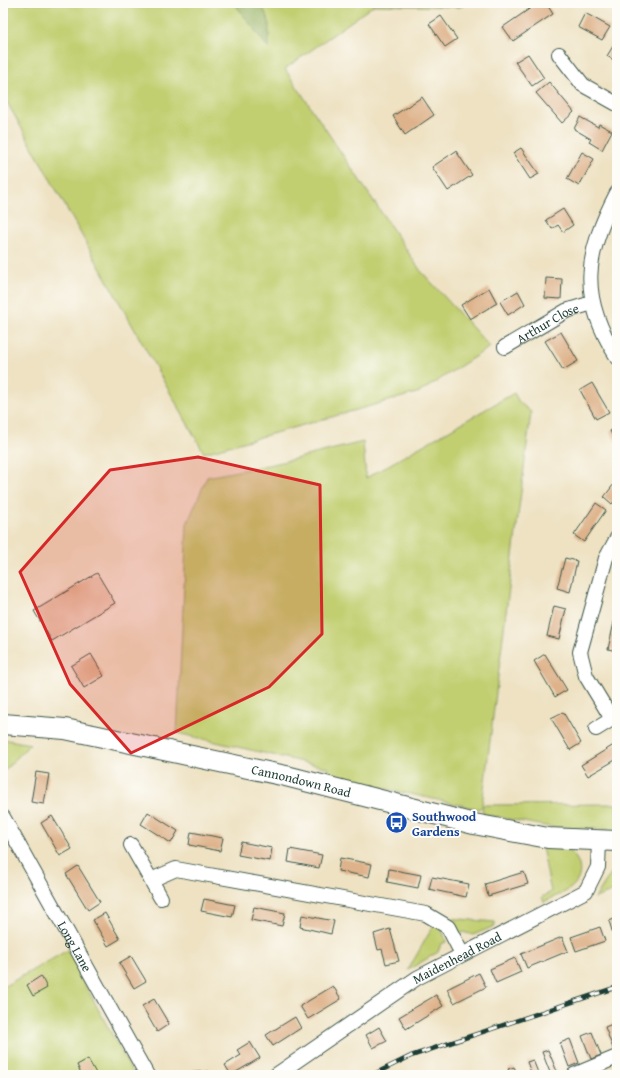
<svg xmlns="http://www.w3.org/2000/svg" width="620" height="1078" font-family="'Gentium Book Plus',serif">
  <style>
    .green { fill: #c2cf71; stroke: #708652 }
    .forest { fill: #99b263; stroke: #5c784c }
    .building { fill: #deb28a }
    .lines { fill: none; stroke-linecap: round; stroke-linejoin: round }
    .street-casing { stroke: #3e5649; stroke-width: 16 }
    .secondary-casing { stroke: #3e5649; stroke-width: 22 }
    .street { stroke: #fff; stroke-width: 14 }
    .secondary { stroke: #fff; stroke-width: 20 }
    .rail-casing { stroke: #1f3d34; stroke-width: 4.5 }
    .rail { stroke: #fdfcf7; stroke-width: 3; stroke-dasharray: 9; stroke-linecap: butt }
    .marked { fill: #d62828; fill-opacity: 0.2; stroke: #d62828; stroke-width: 3; stroke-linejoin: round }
    .labels { text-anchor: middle; stroke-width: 4; stroke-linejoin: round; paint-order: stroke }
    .street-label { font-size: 13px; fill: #1f3d34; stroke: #fdfcf7 }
    .transit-label { font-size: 13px; font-weight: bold; fill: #164399; stroke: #fdfcf7; text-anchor: start }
  </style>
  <rect width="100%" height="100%" fill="#fdfcf7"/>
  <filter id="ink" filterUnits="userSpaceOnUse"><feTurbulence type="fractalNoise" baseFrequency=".025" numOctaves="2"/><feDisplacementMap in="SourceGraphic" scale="8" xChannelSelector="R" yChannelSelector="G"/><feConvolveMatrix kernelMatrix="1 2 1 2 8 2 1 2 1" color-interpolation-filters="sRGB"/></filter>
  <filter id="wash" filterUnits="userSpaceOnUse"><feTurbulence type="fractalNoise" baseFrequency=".012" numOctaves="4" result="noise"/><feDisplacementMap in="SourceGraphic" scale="16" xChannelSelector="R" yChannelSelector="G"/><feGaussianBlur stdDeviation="0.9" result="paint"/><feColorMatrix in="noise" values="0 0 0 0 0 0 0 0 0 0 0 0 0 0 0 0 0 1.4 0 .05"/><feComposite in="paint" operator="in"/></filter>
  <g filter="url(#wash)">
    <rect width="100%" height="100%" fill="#eee2c3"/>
    <path class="green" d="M3 3H467L460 7 374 5 285 69 420 270 490 347 420 392 204 453 3 95Z
      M514 393 519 402 531 412 482 805 617 804V830L550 827 483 814 482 806 479 809 328 776 329 768 177 733 187 524 207 477 278 463 363 442 366 478Z
      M3 739 30 744 3 772Z
      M542 847C549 847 558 847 564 849 581 855 585 876 572 887 565 893 553 897 544 902L542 897 551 892Z
      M617 864V890L595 898Z
      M447 918 495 922V926L473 935 463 932 458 936Z
      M435 923 443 932 446 942 441 944 438 952 408 970Z
      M68 950 80 971 78 972 134 1075H3V987Z"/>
    <path class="forest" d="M234 3H261L269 21V49Z"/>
    <g id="blocks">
      <path class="building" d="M538 3H546L553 14 513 41 503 27Z
        M585 13 610 27 602 40 578 27Z
        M441 16 457 39 445 47 429 24Z
        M615 43 617 44V62L607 56Z
        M528 54 544 78 532 86 515 62Z
        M549 82 574 112 562 123 536 93Z
        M422 97 434 115 405 135 393 116Z
        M580 117 598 127 599 124 612 131 602 150 589 142 591 139 574 129Z
        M521 148 539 174 530 179 513 153Z
        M456 151 472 175 448 191 432 167Z
        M582 152 594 159 579 186 567 179Z
        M563 209 573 225 563 232 558 225 552 229 546 220Z
        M546 278 562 279 561 299 545 298Z
        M489 288 497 303 470 319 461 305Z
        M518 291 525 304 508 315 500 302Z
        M561 332 578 361 563 370 545 341Z
        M592 383 609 412 596 419 580 390Z
        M617 427V444L610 431Z
        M614 484 617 486V498L612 504 604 497Z
        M596 503 606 510 584 542 574 535Z
        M565 558 577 561 570 592 557 588Z
        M97 573 115 603 52 641 34 611Z
        M554 606 566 609 559 639 547 636Z
        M615 618 617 619V651L608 649Z
        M91 654 104 676 84 688 71 666Z
        M545 654 567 690 555 697 534 661Z
        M563 712 581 743 570 750 551 718Z
        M617 743V759L588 776 581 765Z
        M36 772 49 774 44 804 31 802Z
        M148 812 178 831 171 843 141 824Z
        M52 816 72 849 60 856 41 823Z
        M191 832 223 838 220 851 189 845Z
        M241 842 272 848 270 861 238 855Z
        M290 849 322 855 319 868 288 862Z
        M340 858 372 864 369 877 338 871Z
        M78 866 100 902 88 910 66 874Z
        M389 869 421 875 418 888 387 882Z
        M524 872 528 884 488 896 485 884Z
        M432 877 469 884 466 897 429 889Z
        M204 899 235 905 232 917 201 911Z
        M254 907 285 913 282 926 251 920Z
        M105 913 120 939 108 946 93 920Z
        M302 915 334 921 331 934 300 927Z
        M617 918V936L614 937 609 921Z
        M600 927 605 941 576 951 571 937Z
        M390 929 399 961 386 964 382 949 378 950 374 934Z
        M562 937 568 951 527 968 521 954Z
        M131 956 146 981 134 988 119 963Z
        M515 958 521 972 496 983 490 969Z
        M479 973 486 987 454 1003 447 989Z
        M41 976 47 988 33 996 27 985Z
        M333 986 341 999 308 1019 300 1006Z
        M436 995 443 1006 406 1029 399 1017Z
        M154 999 169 1024 157 1032 142 1006Z
        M295 1017 301 1028 273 1046 266 1035Z
        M615 1023 617 1029V1050L614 1051 605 1027Z
        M379 1027 387 1041 373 1048 366 1035Z
        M592 1032 601 1055 591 1059 582 1036Z
        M570 1039 579 1063 569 1067 560 1043Z
        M250 1042 260 1058 231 1075 225 1065 241 1055 237 1050Z
        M548 1050 558 1074 554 1075H551L542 1052Z
        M88 1059 97 1075H82L77 1065Z
        M533 1060 539 1075H532L527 1062Z
        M514 1067 518 1075H511L508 1069Z
        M209 1071V1075H173V1074Z"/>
    </g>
  </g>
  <g filter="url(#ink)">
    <use href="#blocks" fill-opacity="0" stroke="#3e5649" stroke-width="1"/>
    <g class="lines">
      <defs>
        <g id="street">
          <path d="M559 54 583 85 617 104"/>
          <path d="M617 193C585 254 578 296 617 357"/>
          <path id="s1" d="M505 347 566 311 592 303"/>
          <path d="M612 719 586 676 580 652 606 558 617 538"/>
          <path d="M596 729 617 716"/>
          <path id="s2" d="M3 817 147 1075"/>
          <path d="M131 845 151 880 176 869 426 914 448 927 462 954"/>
          <path d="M151 880 161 898"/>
          <path id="s3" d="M276 1075 417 978 586 891 598 867 599 841"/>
          <path d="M574 1075 617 1057"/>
        </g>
        <g id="secondary">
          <path id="s4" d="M3 724 65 729 286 776 474 824 548 838 617 841"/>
        </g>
      </defs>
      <use href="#street" class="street-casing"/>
      <use href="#secondary" class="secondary-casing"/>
      <use href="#street" class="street"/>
      <use href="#secondary" class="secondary"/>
      <defs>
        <path id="rail" d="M372 1075 411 1056 617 987"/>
      </defs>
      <use href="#rail" class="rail-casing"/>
      <use href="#rail" class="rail"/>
    </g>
  </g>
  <path class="marked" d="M198 457 320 485 322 634 269 687 131 753 70 684 20 572 110 470Z"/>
  <defs>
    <symbol id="bus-disc" viewBox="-11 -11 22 22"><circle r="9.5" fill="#1a4fb4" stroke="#fdfcf7"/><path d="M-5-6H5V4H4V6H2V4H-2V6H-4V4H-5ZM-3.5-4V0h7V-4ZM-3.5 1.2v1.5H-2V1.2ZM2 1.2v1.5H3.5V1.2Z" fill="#fff"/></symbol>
  </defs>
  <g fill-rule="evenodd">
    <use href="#bus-disc" x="384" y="810" width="25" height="25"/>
  </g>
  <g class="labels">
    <g class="street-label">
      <text dy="5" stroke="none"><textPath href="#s1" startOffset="49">Arthur Close</textPath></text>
      <text dy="5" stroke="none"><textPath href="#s4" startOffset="304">Cannondown Road</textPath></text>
      <text dy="5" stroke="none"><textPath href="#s2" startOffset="148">Long Lane</textPath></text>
      <text dy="5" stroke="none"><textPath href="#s3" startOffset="216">Maidenhead Road</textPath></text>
    </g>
    <g class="transit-label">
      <text x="412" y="821">Southwood<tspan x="412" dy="15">Gardens</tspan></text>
    </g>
  </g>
  <rect width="620" height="1078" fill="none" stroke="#fdfcf7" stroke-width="16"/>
</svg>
